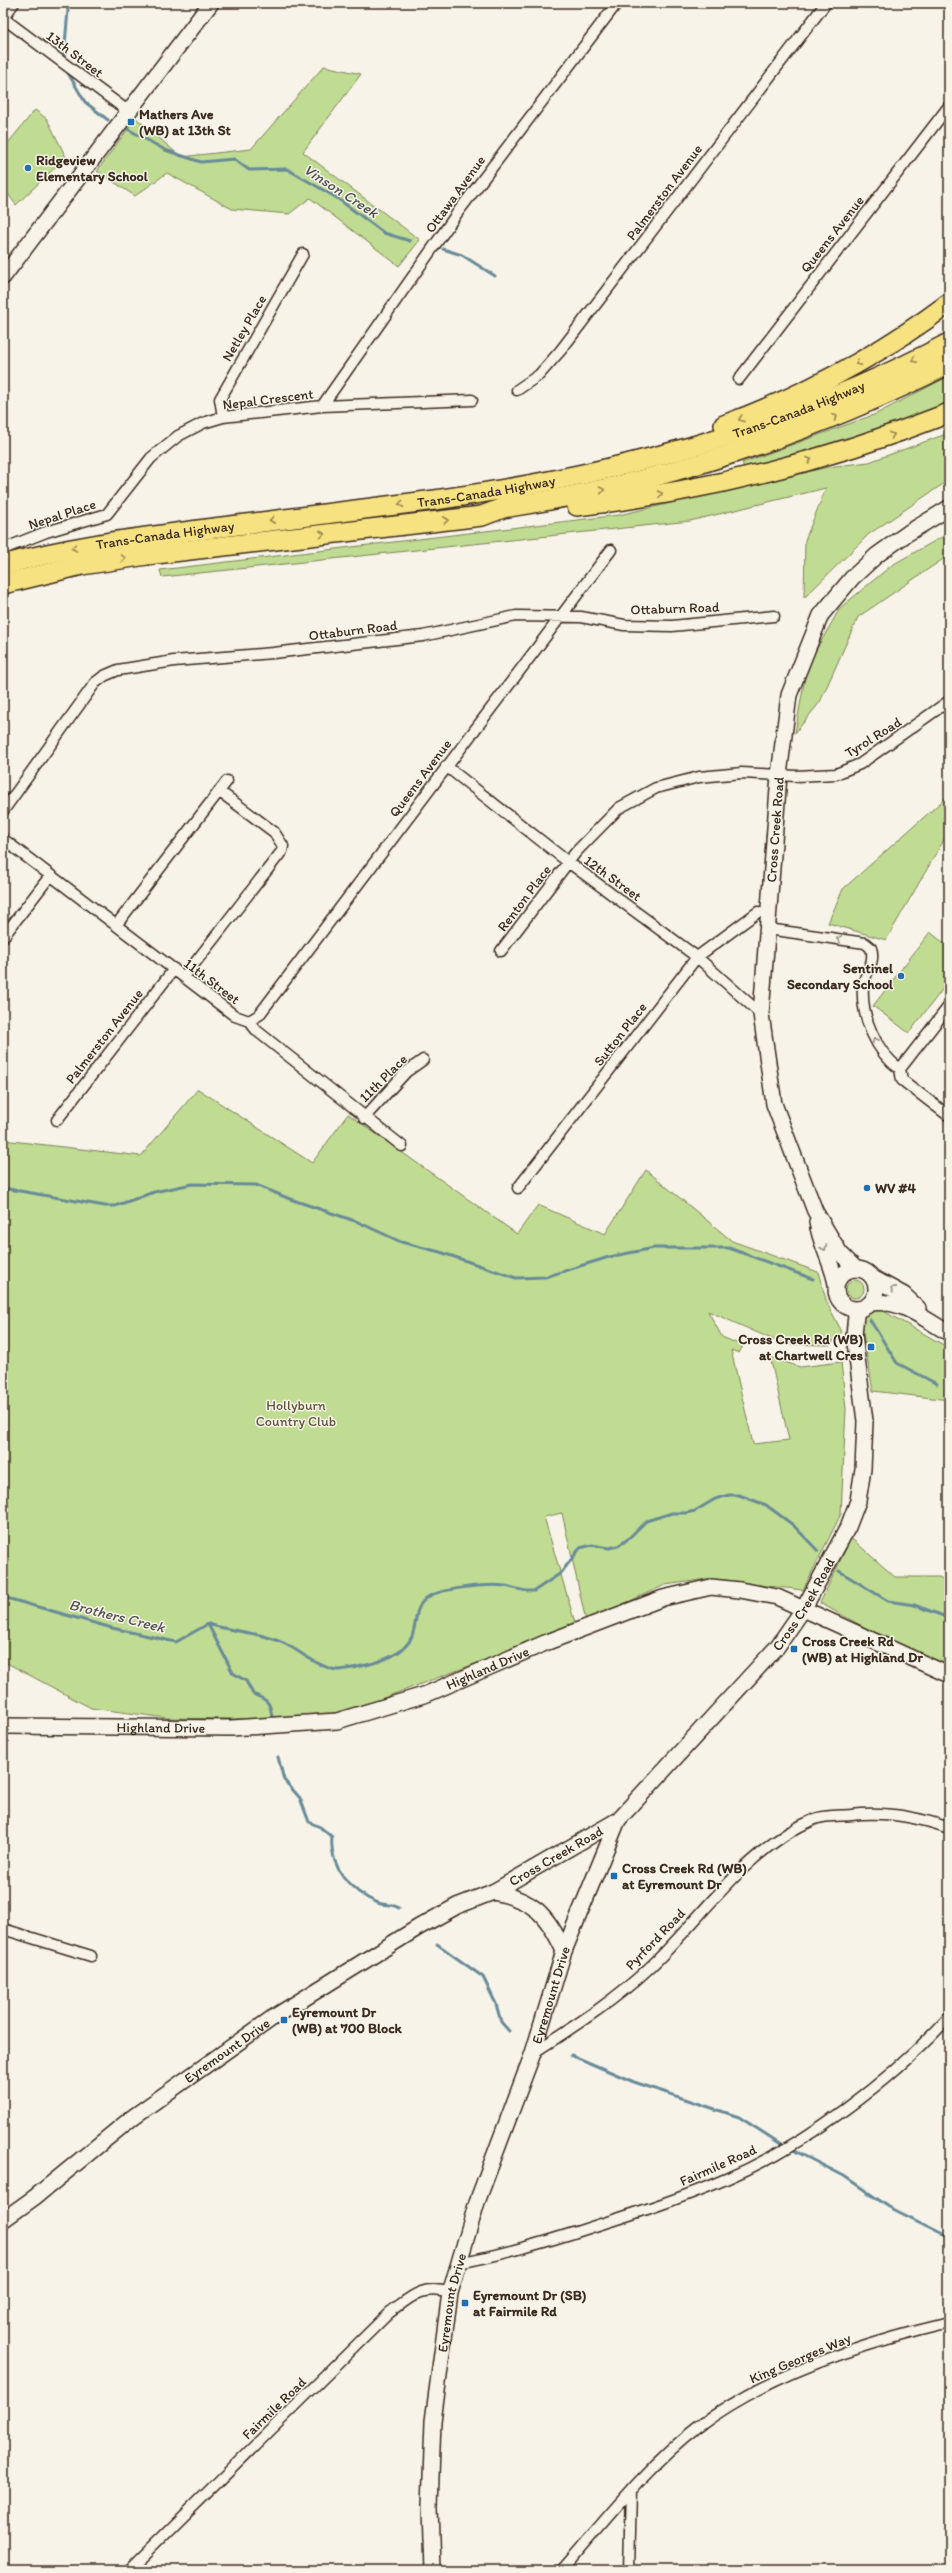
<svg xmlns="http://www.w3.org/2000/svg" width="952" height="2573" font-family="Itim,sans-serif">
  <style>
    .green { fill: #c0db92; stroke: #7e8258 }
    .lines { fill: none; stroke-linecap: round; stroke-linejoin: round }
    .stream { stroke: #698b98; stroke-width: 3 }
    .street-casing { stroke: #3b2a1e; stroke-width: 13 }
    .secondary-casing { stroke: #3b2a1e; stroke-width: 18 }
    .highway-casing { stroke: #3b2a1e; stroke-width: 22 }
    .street { stroke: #f7f3e8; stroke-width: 10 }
    .secondary { stroke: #f7f3e8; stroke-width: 15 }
    .highway { stroke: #f7e281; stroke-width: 19 }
    .oneway { stroke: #998650 }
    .oneway2 { stroke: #998e83 }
    .poi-dot { fill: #1f6fb2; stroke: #f7f3e8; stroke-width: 1.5 }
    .labels { text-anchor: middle; stroke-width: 3; stroke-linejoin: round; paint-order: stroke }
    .street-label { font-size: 14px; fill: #3b2a1e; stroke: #f7f3e8 }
    .poi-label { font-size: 14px; font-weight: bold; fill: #3b2a1e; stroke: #f7f3e8; text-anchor: start }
    .park-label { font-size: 14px; fill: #5c563b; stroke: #f7f3e8 }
    .water-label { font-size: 15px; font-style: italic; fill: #4e5251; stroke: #f7f3e8 }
  </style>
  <rect width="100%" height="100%" fill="#f7f3e8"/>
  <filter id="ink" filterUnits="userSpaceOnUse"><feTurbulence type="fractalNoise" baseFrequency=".025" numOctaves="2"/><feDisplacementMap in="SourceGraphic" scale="8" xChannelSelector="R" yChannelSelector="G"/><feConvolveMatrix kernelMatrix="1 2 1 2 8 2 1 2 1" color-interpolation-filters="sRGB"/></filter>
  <g filter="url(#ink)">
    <path class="green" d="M324 66 361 74 303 152 420 240 399 266 310 198 289 214 232 209 167 173 135 196 97 171 136 118 181 157 251 149Z
      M35 110 47 119 66 157 16 205 3 187V149Z
      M949 376V403L861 438 746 471 742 463 876 414Z
      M949 433V480L869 534 804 598 805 540 826 488 690 521 162 577 160 570 619 515 828 467 869 462Z
      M949 533V555L858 617 820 702 795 733 807 666 840 608 892 565Z
      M949 795V835L945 838 886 940 828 923 843 889Z
      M930 932 949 947V981L909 1033 873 1006Z
      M198 1089 312 1163 348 1114 517 1234 538 1205 605 1234 646 1170 732 1241 818 1272 827 1303 842 1332 830 1345 783 1344 708 1311 722 1337 743 1346 739 1353 731 1350 753 1444 789 1440 770 1357 800 1367 841 1362 846 1409 841 1514 803 1590 707 1579 665 1585 586 1621 562 1513 544 1517 576 1626 378 1700 310 1720 167 1718 91 1708 3 1661V1140L141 1156Z
      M846 1289a9 9 0 1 1 18 0a9 9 0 1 1-18 0Z
      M870 1308H878L949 1348V1400L873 1391 860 1317Z
      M851 1538 895 1577H939L949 1582V1667L875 1633 820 1603Z"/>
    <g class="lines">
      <path class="stream" d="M64 56 68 10 66 3
        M68 73 85 102 108 120
        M126 128 165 150 201 162 234 159 249 170 287 169 337 198 384 233 410 241
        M443 249 462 255 495 276
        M3 1188 105 1206H115L154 1192 192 1184 256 1185 290 1199 358 1222 401 1242 440 1252 516 1278 545 1277 609 1257 654 1248H729L813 1279
        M870 1320 897 1363 937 1384
        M839 1571 888 1601 914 1605 949 1618
        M3 1597 112 1628 176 1642 208 1624C235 1633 262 1631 289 1646 302 1653 325 1671 340 1670 362 1667 404 1659 412 1636 417 1623 414 1609 425 1599 437 1588 489 1584 505 1586 515 1588 524 1592 534 1591L561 1573 580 1548 592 1545 609 1548 618 1546 628 1539 646 1521 672 1513H686L695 1511 715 1499 729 1495H739L766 1505 793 1525 818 1551
        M208 1624 233 1673 246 1681 253 1694C266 1700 270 1700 272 1717
        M278 1757 284 1780 300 1798 309 1822 320 1827 332 1837C329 1867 351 1892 378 1903 385 1906 392 1903 399 1908
        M437 1944 483 1977 496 2004 501 2022 509 2031
        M571 2055 634 2082 739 2117 781 2144
        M795 2151 844 2176 889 2207 949 2237"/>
      <defs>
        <path id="street" d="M3 18 129 112
          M3 18 14 3
          M739 379 949 106
          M517 390 539 375 561 350 826 3
          M322 406 458 212 617 3
          M223 417 220 399 303 254
          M3 549 46 532 107 514 151 458 178 436 203 423 223 417 322 406 472 400
          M446 766 568 862 697 957 761 1014
          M3 811 95 683 104 676 118 670 174 661 273 653 423 636 516 616 581 617 624 625 672 626 774 616
          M3 839 235 1016 249 1021 257 1031 402 1146
          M117 924 227 781
          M768 929 865 943 871 948C876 964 864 973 863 987 861 1017 876 1052 900 1069
          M3 937 50 876
          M501 951 576 852 619 808 656 788 699 777 742 773 796 776 836 774 860 764 949 701
          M184 977 282 851 283 846 274 832 219 791
          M949 1006 900 1069 902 1080 949 1116
          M249 1021 259 1015 611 550
          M364 1118 406 1072 423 1060
          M57 1120 174 969
          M518 1188 697 957 758 912
          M3 1929 91 1956
          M533 2053C573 2027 613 2002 648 1969 702 1919 744 1849 815 1819 826 1815 840 1816 851 1815 884 1811 918 1817 949 1828
          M458 2263C507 2254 553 2240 601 2224 643 2211 685 2197 726 2179 804 2146 892 2080 949 2017
          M129 2570 389 2313C411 2297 422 2284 450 2293
          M562 2570C605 2521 646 2467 698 2427 768 2374 864 2343 949 2323
          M629 2570 631 2490"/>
        <g id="secondary">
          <path d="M3 277 211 3"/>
          <path d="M817 1222C820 1244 832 1262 836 1284"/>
          <circle cx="856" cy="1289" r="20"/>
          <path id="s1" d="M856 1269 840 1253 815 1211 774 1104 761 1014 779 775 789 695 821 615 852 578 877 555 908 533 949 508"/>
          <path d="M873 1278 904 1295 918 1308"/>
          <path d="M871 1303C903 1299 923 1319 949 1333"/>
          <path id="s2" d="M3 1726 232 1728 337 1721 427 1694 545 1643 663 1598 711 1587 740 1590 777 1597 949 1675"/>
          <path d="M493 1892C534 1900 547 1914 564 1951"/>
          <path id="s3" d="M3 2220 35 2197 133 2117 271 2019 419 1927 457 1906 493 1892 618 1820 777 1647 804 1608 848 1527 858 1501 863 1469 865 1421 854 1335 856 1315 859 1309"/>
          <path id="s4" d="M432 2570 430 2506 433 2421 450 2293 477 2202 533 2053 564 1951 618 1820"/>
        </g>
        <g id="highway">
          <path d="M724 425C805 395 880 355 949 303"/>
          <path d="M577 506C705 492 830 460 949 413"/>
          <path id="s5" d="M3 565C69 546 138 538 206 529 282 519 359 510 435 500 617 475 786 429 949 343"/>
          <path d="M3 584 82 565 147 555 482 516 503 508C660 484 808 435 949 364"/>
        </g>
      </defs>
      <use href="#street" class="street-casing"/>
      <use href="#secondary" class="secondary-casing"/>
      <use href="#highway" class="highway-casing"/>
      <use href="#street" class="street"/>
      <use href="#secondary" class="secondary"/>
      <use href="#highway" class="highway"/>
    </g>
    <defs><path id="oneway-chevron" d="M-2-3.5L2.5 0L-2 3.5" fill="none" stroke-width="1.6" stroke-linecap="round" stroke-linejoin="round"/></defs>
    <g class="oneway">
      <use href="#oneway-chevron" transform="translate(914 360) rotate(153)"/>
      <use href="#oneway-chevron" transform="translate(858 363) rotate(151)"/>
      <use href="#oneway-chevron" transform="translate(835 417) rotate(-22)"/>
      <use href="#oneway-chevron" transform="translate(741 419) rotate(160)"/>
      <use href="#oneway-chevron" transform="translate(892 435) rotate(-20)"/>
      <use href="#oneway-chevron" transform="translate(809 460) rotate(-16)"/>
      <use href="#oneway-chevron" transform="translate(602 490) rotate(-12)"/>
      <use href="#oneway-chevron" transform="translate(660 494) rotate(-10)"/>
      <use href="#oneway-chevron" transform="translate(401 504) rotate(173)"/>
      <use href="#oneway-chevron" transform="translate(272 520) rotate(173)"/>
      <use href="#oneway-chevron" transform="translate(446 520) rotate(-6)"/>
      <use href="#oneway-chevron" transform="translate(322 534) rotate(-7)"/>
      <use href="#oneway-chevron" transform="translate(74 548) rotate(169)"/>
      <use href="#oneway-chevron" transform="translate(123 558) rotate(-9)"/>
    </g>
    <g class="oneway2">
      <use href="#oneway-chevron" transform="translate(839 939) rotate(-171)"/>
      <use href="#oneway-chevron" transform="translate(875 1040) rotate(-115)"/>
      <use href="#oneway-chevron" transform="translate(824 1248) rotate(67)"/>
      <use href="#oneway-chevron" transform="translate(893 1289) rotate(-151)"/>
    </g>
  </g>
  <g class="poi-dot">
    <rect x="127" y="118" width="8" height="8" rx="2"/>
    <circle cx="28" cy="168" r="4"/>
    <circle cx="901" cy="976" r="4"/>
    <circle cx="867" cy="1188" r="4"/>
    <rect x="867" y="1343" width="8" height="8" rx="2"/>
    <rect x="790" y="1645" width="8" height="8" rx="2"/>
    <rect x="610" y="1872" width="8" height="8" rx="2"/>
    <rect x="280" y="2016" width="8" height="8" rx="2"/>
    <rect x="461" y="2299" width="8" height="8" rx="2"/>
  </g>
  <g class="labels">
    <g class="street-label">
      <text transform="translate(75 54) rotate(37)" y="5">13th Street</text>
      <text transform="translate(664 192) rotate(-53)" y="5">Palmerston Avenue</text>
      <text transform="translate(455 194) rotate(-54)" y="5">Ottawa Avenue</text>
      <text transform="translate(832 234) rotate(-52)" y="5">Queens Avenue</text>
      <text transform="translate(244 328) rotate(-60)" y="5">Netley Place</text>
      <text transform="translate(268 399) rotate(-7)" y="5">Nepal Crescent</text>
      <text dy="5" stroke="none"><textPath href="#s5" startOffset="813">Trans-Canada Highway</textPath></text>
      <text dy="5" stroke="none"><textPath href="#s5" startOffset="489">Trans-Canada Highway</textPath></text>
      <text transform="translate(62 514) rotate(-18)" y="5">Nepal Place</text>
      <text dy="5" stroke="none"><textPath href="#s5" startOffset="165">Trans-Canada Highway</textPath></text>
      <text transform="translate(675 608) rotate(-2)" y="5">Ottaburn Road</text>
      <text transform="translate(353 630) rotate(-7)" y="5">Ottaburn Road</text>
      <text transform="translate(873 737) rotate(-32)" y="5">Tyrol Road</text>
      <text transform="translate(420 778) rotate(-53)" y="5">Queens Avenue</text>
      <text dy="5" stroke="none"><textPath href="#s1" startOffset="462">Cross Creek Road</textPath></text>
      <text transform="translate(613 878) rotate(36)" y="5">12th Street</text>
      <text transform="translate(524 898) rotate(-53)" y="5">Renton Place</text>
      <text transform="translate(212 981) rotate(37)" y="5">11th Street</text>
      <text transform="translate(620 1034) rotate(-52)" y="5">Sutton Place</text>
      <text transform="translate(104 1036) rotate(-52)" y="5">Palmerston Avenue</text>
      <text transform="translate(383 1078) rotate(-45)" y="5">11th Place</text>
      <text dy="5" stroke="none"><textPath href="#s3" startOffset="1021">Cross Creek Road</textPath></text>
      <text dy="5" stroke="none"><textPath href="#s2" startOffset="494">Highland Drive</textPath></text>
      <text dy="5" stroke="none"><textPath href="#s2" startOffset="158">Highland Drive</textPath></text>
      <text dy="5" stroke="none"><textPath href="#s3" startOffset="664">Cross Creek Road</textPath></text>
      <text transform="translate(655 1939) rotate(-46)" y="5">Pyrford Road</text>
      <text dy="5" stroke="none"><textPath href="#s4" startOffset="593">Eyremount Drive</textPath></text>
      <text dy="5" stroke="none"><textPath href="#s3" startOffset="281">Eyremount Drive</textPath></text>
      <text transform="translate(718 2165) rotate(-24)" y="5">Fairmile Road</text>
      <text dy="5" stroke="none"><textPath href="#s4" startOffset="269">Eyremount Drive</textPath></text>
      <text transform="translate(800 2358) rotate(-23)" y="5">King Georges Way</text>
      <text transform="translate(274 2408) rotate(-44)" y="5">Fairmile Road</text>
    </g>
    <g class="poi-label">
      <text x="139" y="119">Mathers Ave<tspan x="139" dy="16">(WB) at 13th St</tspan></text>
      <text x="36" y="165">Ridgeview<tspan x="36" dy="16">Elementary School</tspan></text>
      <text x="893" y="973" text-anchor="end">Sentinel<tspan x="893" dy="16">Secondary School</tspan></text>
      <text x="875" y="1193">WV #4</text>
      <text x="863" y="1344" text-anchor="end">Cross Creek Rd (WB)<tspan x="863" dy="16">at Chartwell Cres</tspan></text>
      <text x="802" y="1646">Cross Creek Rd<tspan x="802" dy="16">(WB) at Highland Dr</tspan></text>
      <text x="622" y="1873">Cross Creek Rd (WB)<tspan x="622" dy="16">at Eyremount Dr</tspan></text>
      <text x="292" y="2017">Eyremount Dr<tspan x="292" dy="16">(WB) at 700 Block</tspan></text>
      <text x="473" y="2300">Eyremount Dr (SB)<tspan x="473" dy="16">at Fairmile Rd</tspan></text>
    </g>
    <g class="park-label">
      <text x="296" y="1410">Hollyburn<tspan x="296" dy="16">Country Club</tspan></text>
    </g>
    <g class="water-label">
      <text transform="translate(341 191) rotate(33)" y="5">Vinson Creek</text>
      <text transform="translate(117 1616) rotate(14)" y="5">Brothers Creek</text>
    </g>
  </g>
  <rect width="952" height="2573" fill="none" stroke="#f7f3e8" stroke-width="16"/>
  <rect x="8" y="8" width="936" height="2557" fill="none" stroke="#3b2a1e" stroke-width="1.5" filter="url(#ink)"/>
</svg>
